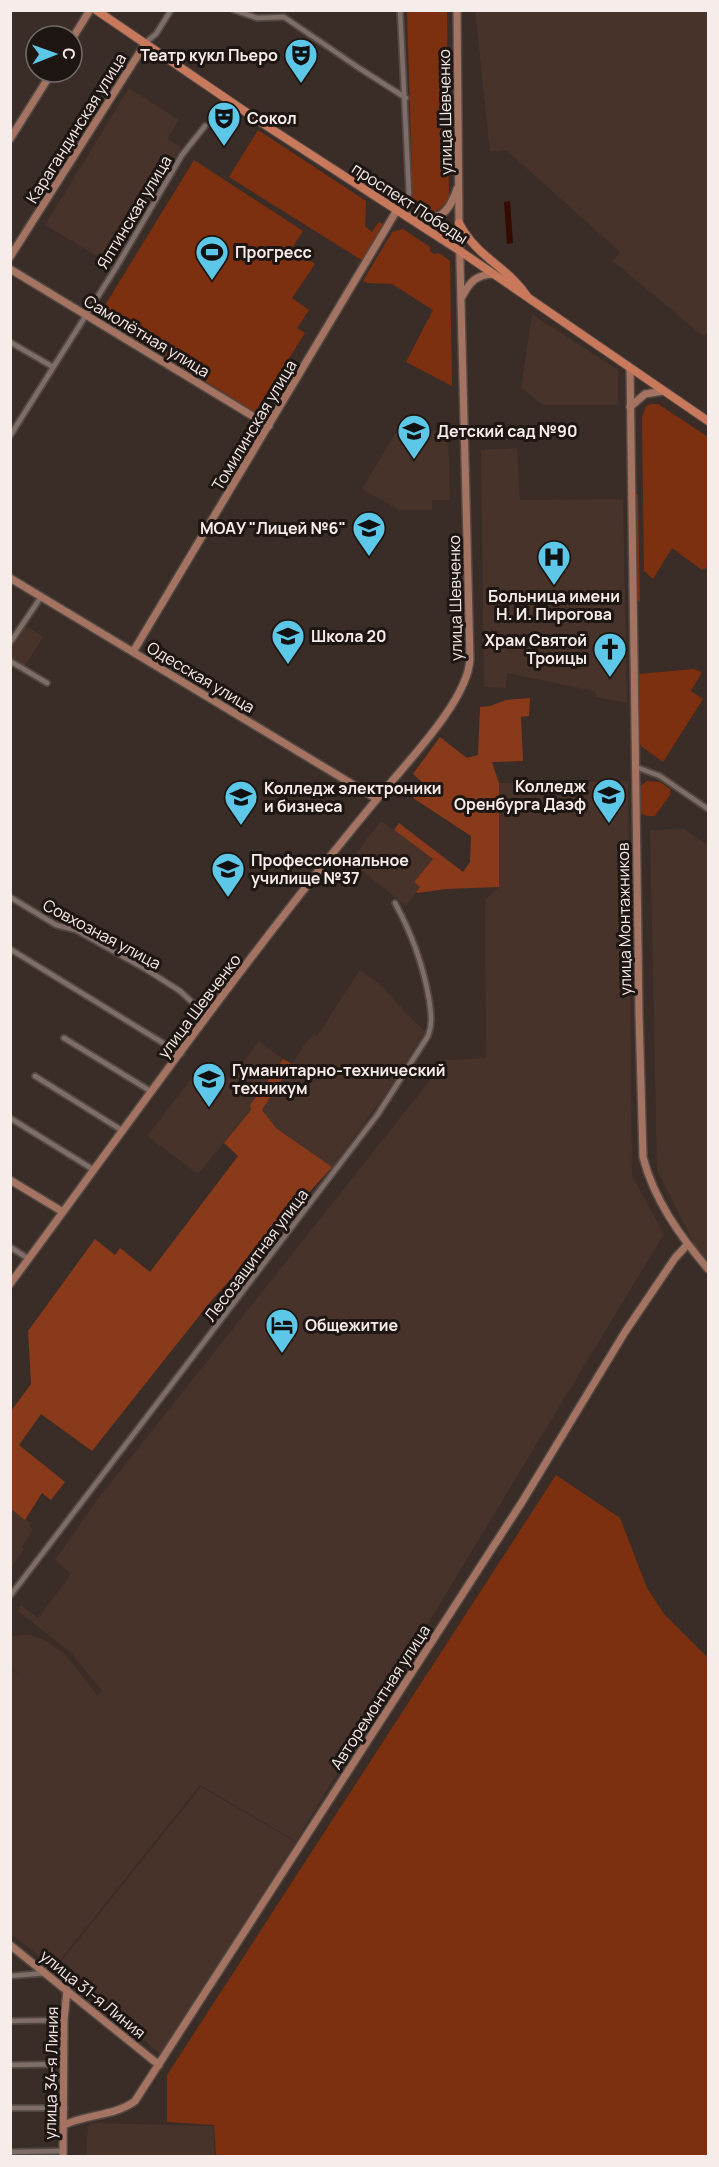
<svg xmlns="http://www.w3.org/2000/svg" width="719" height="2167" font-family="Manrope,sans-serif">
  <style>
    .built { fill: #48332b }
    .green { fill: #7d300f }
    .forest { fill: #883a1a }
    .water { fill: #340b00 }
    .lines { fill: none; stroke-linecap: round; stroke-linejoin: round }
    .street-casing { stroke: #544843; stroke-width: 8 }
    .secondary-casing { stroke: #544843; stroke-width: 10 }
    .primary-casing { stroke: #544843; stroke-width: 10 }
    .street { stroke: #7f6d67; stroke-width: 4.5 }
    .secondary { stroke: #a47361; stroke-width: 7 }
    .primary { stroke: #c8795c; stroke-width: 8 }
    .labels { text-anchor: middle; stroke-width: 6; stroke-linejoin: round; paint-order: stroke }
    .poi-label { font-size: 16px; font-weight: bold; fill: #f6ece9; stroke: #1d1613; text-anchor: start }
    .street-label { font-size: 16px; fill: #f6ece9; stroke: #1d1613 }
  </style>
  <rect width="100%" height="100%" fill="#3a2c26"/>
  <path class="built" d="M475 11H708V331L704 337 613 261 620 252 506 150 490 152Z
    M129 88 179 120 167 139 181 147 111 264 45 225Z
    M532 314 618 370V405H543L521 388Z
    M448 430 450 500H432V510H400L362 489 397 431Z
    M517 448 520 500 623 499 627 703 596 697 595 692 589 690 507 673 506 688 484 687 481 450Z
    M26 626 43 637 25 666 11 657 10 650Z
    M628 781 632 1176 664 1234 296 1841 200 1785 54 1968 11 1934V1669L24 1678 11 1668 10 1637 28 1634 47 1641 66 1655 98 1696 102 1691 71 1653 17 1610 21 1605 38 1618 71 1574 55 1560 97 1500 446 1060 486 1058 485 900 499 887V783Z
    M381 821 433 859 414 882 420 887 406 906 350 861Z
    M684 829 708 845V1264L697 1250 657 1170 650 830Z
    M360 970 378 983 425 1032 387 1092 332 1167 276 1128 262 1110 303 1047 313 1034 317 1036Z
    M259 1041 283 1059 250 1105 251 1110 198 1174 147 1136 205 1061 230 1079Z
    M11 1509 31 1523 29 1526 33 1529 22 1547 24 1549 11 1568Z
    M201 1787 296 1842 160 2054 107 2007 56 1968Z
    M91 2123 213 2126 215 2156H86L88 2127Z"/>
  <path class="green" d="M407 11H447L449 198C438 215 432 213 413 210Z
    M258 130 366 201 365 226 372 232 379 222 386 226 363 261 229 177Z
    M194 160 303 231 292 248 315 264 292 298 309 310 297 328 305 333 255 412 99 315Z
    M403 229 430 247V251L434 254 439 253 450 261 452 386 406 362 433 310 392 284 368 283 363 281 392 232Z
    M652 404H658L708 437V567L702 570 672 548 653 579 644 571 642 418 646 406Z
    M638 494 640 602 637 600 635 495Z
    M693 669 702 672 691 691 703 699 663 762 641 746 640 743 639 674Z
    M647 781 660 782 670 789V795L655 816H647L640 813 639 787Z
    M556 1475 620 1518 647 1588 664 1614 708 1658V2156H216L214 2125 167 2122V2075Z"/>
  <path class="forest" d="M530 698 529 716 521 717 523 761 492 762 499 783V887L446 889 418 893 416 892 420 887 414 882 433 859 394 830 399 823 463 872 470 862 471 836 413 798 424 784 413 774 440 737 467 758 478 755 480 707 490 706 506 700Z
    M283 1059 292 1064 262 1110 276 1128 332 1167 211 1301 92 1451 41 1414 19 1445 65 1482 51 1500 42 1493 25 1520 11 1509V1411L31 1384 28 1331 95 1239 115 1255 120 1248 150 1272 238 1156 224 1143 251 1110 250 1105Z"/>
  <path class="water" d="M510 201 513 243 507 244 504 202Z"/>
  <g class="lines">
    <defs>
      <path id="street" d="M234 10 257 18 284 17 359 68 406 98
        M400 10 409 194
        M145 43 156 34 171 10
        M10 342 53 367
        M10 436 117 266 182 155 205 126
        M10 643 41 597
        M10 661 47 683
        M636 767 660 776 708 809
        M10 897 56 925 76 930 147 970 180 991 207 1016
        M10 949 181 1054
        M64 1038 152 1092
        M35 1076 123 1131
        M10 1118 94 1170
        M10 1247 29 1259
        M10 1596 378 1114 428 1036C433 1023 431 1013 429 999 423 964 412 934 395 903
        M10 1976 46 1973
        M10 2021 64 2020
        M10 2065 64 2064
        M10 2108H65
        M10 2152 63 2151"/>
      <path id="secondary" d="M72 39 90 10
        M10 139 52 72
        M407 216C438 219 446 220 457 189
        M10 257 145 44
        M10 269 269 426
        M462 297C470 281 476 275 494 274
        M630 368 639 1014 643 1157C654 1200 680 1236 708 1269
        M630 407 645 394 664 391
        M10 578 377 799
        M133 652 397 210
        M10 1180 63 1212
        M10 1284C132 1119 250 951 382 793 408 761 468 700 470 659L459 223 457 10
        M10 1945 159 2065
        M64 2125C87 2114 115 2116 135 2101L522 1502 625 1332 675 1258 688 1244
        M63 2156 64 2020 67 1990"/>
      <path id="primary" d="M96 10 259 121 460 251 708 421
        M459 223C477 258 507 266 527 296"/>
    </defs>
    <use href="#street" class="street-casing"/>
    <use href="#secondary" class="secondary-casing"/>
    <use href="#primary" class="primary-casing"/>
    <use href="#street" class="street"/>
    <use href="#secondary" class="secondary"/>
    <use href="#primary" class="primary"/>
  </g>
  <defs>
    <symbol id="theatre-pin" viewBox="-11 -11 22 30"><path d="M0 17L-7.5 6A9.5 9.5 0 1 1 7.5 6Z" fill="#5dc7e8" stroke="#1d1613"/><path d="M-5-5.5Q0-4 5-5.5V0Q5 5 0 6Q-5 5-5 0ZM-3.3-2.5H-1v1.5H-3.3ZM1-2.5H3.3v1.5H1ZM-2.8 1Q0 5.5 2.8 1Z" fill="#111"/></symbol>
    <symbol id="stadium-pin" viewBox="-11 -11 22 30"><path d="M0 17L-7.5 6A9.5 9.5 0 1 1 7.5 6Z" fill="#5dc7e8" stroke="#1d1613"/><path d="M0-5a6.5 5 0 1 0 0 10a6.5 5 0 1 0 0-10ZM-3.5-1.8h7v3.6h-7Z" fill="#111"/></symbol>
    <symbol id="school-pin" viewBox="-11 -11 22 30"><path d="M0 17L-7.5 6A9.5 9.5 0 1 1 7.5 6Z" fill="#5dc7e8" stroke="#1d1613"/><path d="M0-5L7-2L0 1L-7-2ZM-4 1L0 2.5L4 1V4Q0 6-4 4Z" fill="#111"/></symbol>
    <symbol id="hospital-pin" viewBox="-11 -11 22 30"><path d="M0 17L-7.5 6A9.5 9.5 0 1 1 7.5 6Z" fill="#5dc7e8" stroke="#1d1613"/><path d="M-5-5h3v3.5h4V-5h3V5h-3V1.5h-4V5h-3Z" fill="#111"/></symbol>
    <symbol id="church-pin" viewBox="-11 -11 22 30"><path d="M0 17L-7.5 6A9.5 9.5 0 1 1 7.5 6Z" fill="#5dc7e8" stroke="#1d1613"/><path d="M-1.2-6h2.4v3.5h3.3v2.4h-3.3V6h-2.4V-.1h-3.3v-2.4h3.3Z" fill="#111"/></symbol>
    <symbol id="university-pin" viewBox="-11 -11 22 30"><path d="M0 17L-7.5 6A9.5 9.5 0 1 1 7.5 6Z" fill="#5dc7e8" stroke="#1d1613"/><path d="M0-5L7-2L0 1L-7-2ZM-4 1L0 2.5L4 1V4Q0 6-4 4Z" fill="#111"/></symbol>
    <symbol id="hotel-pin" viewBox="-11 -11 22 30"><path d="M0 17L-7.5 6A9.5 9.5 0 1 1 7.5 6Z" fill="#5dc7e8" stroke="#1d1613"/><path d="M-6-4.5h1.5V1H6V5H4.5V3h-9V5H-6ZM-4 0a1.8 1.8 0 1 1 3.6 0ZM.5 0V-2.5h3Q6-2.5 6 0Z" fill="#111"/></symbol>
  </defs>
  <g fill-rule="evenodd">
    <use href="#theatre-pin" x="282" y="36" width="38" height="52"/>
    <use href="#theatre-pin" x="205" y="99" width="38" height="52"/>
    <use href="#stadium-pin" x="193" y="233" width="38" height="52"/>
    <use href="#school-pin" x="395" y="412" width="38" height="52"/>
    <use href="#school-pin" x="350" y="509" width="38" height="52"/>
    <use href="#hospital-pin" x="535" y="538" width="38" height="52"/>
    <use href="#school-pin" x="269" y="617" width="38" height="52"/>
    <use href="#church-pin" x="591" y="630" width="38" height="52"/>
    <use href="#university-pin" x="590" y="776" width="38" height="52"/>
    <use href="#university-pin" x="222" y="778" width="38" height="52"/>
    <use href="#university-pin" x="209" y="850" width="38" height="52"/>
    <use href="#university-pin" x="190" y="1060" width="38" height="52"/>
    <use href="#hotel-pin" x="263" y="1306" width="38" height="52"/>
  </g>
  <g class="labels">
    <g class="poi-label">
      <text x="278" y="61" text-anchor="end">Театр кукл Пьеро</text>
      <text x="247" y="124">Сокол</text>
      <text x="235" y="258">Прогресс</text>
      <text x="437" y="437">Детский сад №90</text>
      <text x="346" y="534" text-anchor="end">МОАУ "Лицей №6"</text>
      <text x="554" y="602" text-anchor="middle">Больница имени<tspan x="554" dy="18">Н. И. Пирогова</tspan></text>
      <text x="311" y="642">Школа 20</text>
      <text x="587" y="646" text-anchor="end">Храм Святой<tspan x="587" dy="18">Троицы</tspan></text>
      <text x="586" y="792" text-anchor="end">Колледж<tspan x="586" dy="18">Оренбурга Даэф</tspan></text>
      <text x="264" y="794">Колледж электроники<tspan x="264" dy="18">и бизнеса</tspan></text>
      <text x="251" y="866">Профессиональное<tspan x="251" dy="18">училище №37</tspan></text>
      <text x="232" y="1076">Гуманитарно-технический<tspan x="232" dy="18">техникум</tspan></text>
      <text x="305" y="1331">Общежитие</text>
    </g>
    <g class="street-label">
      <text transform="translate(445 112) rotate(-91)" y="6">улица Шевченко</text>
      <text transform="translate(76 128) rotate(-58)" y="6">Карагандинская улица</text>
      <text transform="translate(410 203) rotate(33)" y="6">проспект Победы</text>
      <text transform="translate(134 212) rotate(-59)" y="6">Ялтинская улица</text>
      <text transform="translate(147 336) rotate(31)" y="6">Самолётная улица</text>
      <text transform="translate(254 425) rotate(-59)" y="6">Томилинская улица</text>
      <text transform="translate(455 598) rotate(-91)" y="6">улица Шевченко</text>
      <text transform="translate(201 677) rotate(31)" y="6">Одесская улица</text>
      <text transform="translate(624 919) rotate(-91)" y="6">улица Монтажников</text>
      <text transform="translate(102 934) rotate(28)" y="6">Совхозная улица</text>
      <text transform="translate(199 1006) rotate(-53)" y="6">улица Шевченко</text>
      <text transform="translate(256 1255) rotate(-53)" y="6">Лесозащитная улица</text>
      <text transform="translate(380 1697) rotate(-57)" y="6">Авторемонтная улица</text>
      <text transform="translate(93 1994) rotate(39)" y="6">улица 31-я Линия</text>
      <text transform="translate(51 2073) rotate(-89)" y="6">улица 34-я Линия</text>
    </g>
  </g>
  <rect width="719" height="2167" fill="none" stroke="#f6ece9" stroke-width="24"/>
  <g transform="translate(54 54) rotate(89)"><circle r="28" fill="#1d1613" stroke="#746c69" stroke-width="1.5"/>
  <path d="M0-4.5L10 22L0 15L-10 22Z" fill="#5dc7e8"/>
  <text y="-9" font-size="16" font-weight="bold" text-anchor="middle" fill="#f6ece9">С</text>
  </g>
</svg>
